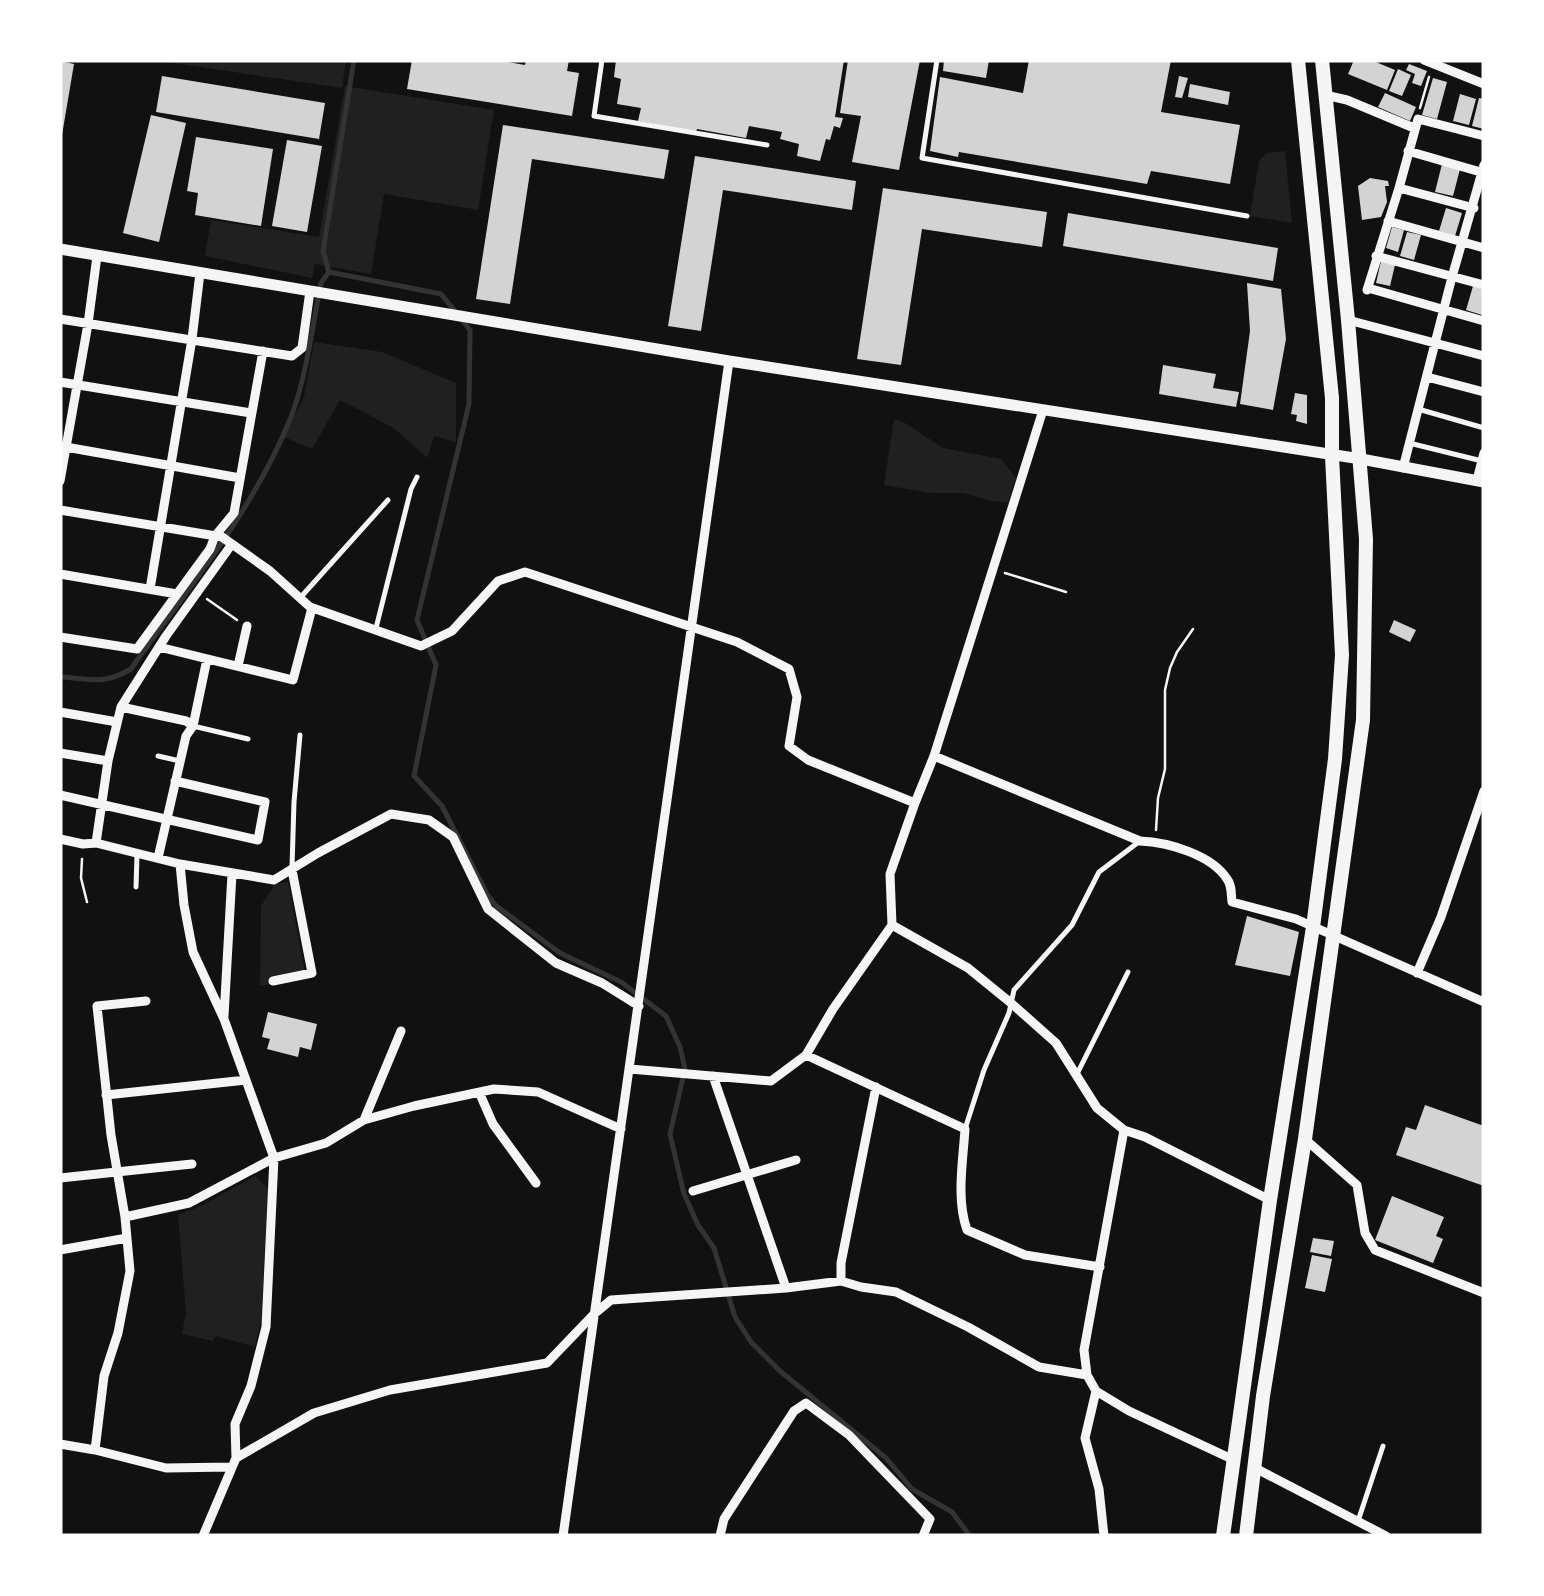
<svg xmlns="http://www.w3.org/2000/svg" width="1544" height="1596" font-family="'Golos Text',sans-serif">
  <style>
    .green { fill: #202020 }
    .lines { fill: none; stroke-linecap: round; stroke-linejoin: round }
    .stream { stroke: #333; stroke-width: 5 }
    .building { fill: #d3d3d3 }
    .path { stroke: #f5f5f5; stroke-width: 2.5 }
    .service { stroke: #f5f5f5; stroke-width: 5 }
    .minor { stroke: #f5f5f5; stroke-width: 9 }
    .tertiary { stroke: #f5f5f5; stroke-width: 11 }
    .primary { stroke: #f5f5f5; stroke-width: 14 }
  </style>
  <rect width="100%" height="100%" fill="#111"/>
  <path class="green" d="M153 60H346L342 88Z
    M345 86 494 110 478 210 384 194 371 274 315 264 312 278 205 256 211 220 319 237Z
    M1285 151 1292 223 1250 216 1259 161 1267 153Z
    M314 342 382 352 456 383V442L434 436 427 458 394 428 340 400 312 449 284 437 304 397Z
    M894 419 905 423 943 448 1001 459 1016 478 1008 502 992 501 963 493H930L884 485Z
    M288 882 306 978 260 986 261 906 275 884Z
    M255 1176 268 1189 261 1321 255 1347 216 1336 213 1341 182 1334 186 1312 178 1215 201 1206Z"/>
  <g class="lines">
    <path class="stream" d="M354 60 323 251 329 272 441 294 455 311
      M462 320 470 330 469 404 417 620 436 665 414 776 442 806 487 894 495 905 560 953 621 982 666 1016 680 1047 685 1069 670 1134 684 1194 698 1225 714 1248 735 1317 751 1342 780 1371 886 1458 912 1489 952 1512 970 1536
      M64 677C92 680 106 684 131 669 188 588 254 510 291 417 307 375 312 327 321 283L329 272"/>
  </g>
  <path class="building" d="M412 60H496L525 65 526 60H569L567 71 579 73 572 116 407 89Z
    M616 60H844L835 117 843 118 840 128 834 126 830 140 826 139 820 161 797 156 799 144 780 139 782 132 749 126 746 138 697 129 696 132 638 121 641 108 617 104 621 79 614 77Z
    M848 60H920L899 170 852 162 861 116 840 113Z
    M944 60H989L986 78 943 71Z
    M1029 60H1171L1161 112 1240 125 1230 184 1151 171 1147 184 959 152 958 157 930 151 940 77 1023 93Z
    M1354 60H1371L1395 70 1387 90 1348 74Z
    M60 61 74 64 62 135H60Z
    M1409 64 1427 71 1421 86 1412 83 1415 74 1406 70Z
    M1398 69 1411 75 1402 96 1389 91Z
    M162 76 325 103 319 139 156 112Z
    M1179 76 1188 78 1182 98 1175 97Z
    M1433 78 1447 82 1437 119 1422 115Z
    M1190 84 1230 92 1228 105 1188 97Z
    M1385 93 1416 107 1410 121 1378 107Z
    M1460 94 1476 99 1469 125 1453 121Z
    M1479 98 1484 99V129L1472 126Z
    M151 115 186 123 159 242 123 233Z
    M503 125 669 150 664 179 532 159 510 304 476 299Z
    M196 137 273 149 261 226 195 215 198 193 187 191Z
    M287 140 322 146 307 232 272 226Z
    M695 156 856 181 852 210 723 190 701 331 668 326Z
    M1442 164 1460 169 1453 196 1435 192Z
    M1370 178 1388 181 1389 186H1385L1387 202 1381 217 1362 220 1358 186Z
    M883 188 1047 212 1042 247 922 229 901 365 857 359Z
    M1446 208 1462 213 1455 236 1439 231Z
    M1068 213 1278 248 1273 281 1063 246Z
    M1392 227 1404 230 1398 252 1386 248Z
    M1407 232 1421 235 1414 260 1400 256Z
    M1381 261 1395 265 1390 286 1376 283Z
    M1247 283 1281 289 1286 339 1273 410 1240 404 1250 331Z
    M1473 286 1484 289 1482 315 1466 310Z
    M1163 365 1216 374 1213 388 1239 392 1236 407 1159 394Z
    M1295 393 1307 395V424L1296 421 1297 415 1291 414Z
    M1394 620 1416 630 1410 642 1389 632Z
    M1247 916 1299 932 1290 976 1235 965Z
    M268 1012 317 1024 311 1050 300 1047 298 1057 267 1049 270 1039 262 1037Z
    M1425 1105 1484 1126V1186L1396 1155 1406 1127 1416 1130Z
    M1392 1196 1444 1217 1436 1236 1443 1239 1433 1263 1375 1240Z
    M1313 1238 1334 1241 1331 1256 1310 1252Z
    M1312 1255 1332 1259 1325 1292 1305 1288Z"/>
  <g class="lines">
    <path class="path" d="M1420 108 1429 77
      M1005 573 1066 592
      M207 599 237 620
      M1156 830 1158 798 1165 769V690L1170 668 1177 652 1193 629
      M82 859 81 878 87 902"/>
    <path class="service" d="M602 60 594 116 767 145
      M937 60 922 158 1247 216
      M1418 409 1484 428
      M1409 443 1482 461
      M300 598 388 500
      M376 628 411 489 417 477
      M193 726 248 739
      M158 756 180 761
      M292 867 294 802 300 735
      M136 887 137 855
      M1076 1076 1128 972
      M965 1129 984 1070 1009 1013 1014 990 1072 925 1099 872 1140 841
      M1358 1521 1383 1446"/>
    <path class="minor" d="M1424 60 1484 84
      M1325 95 1347 100 1414 128
      M1408 151 1484 173
      M1474 208 1399 188 1418 119 1484 136
      M1388 221 1484 248
      M1376 256 1484 285
      M1368 288 1484 321
      M1367 290 1399 188
      M60 319 292 356 302 348 310 291
      M1348 320 1484 356
      M1427 377 1484 392
      M60 382 251 413
      M60 446 240 478
      M1403 468 1452 277 1484 165
      M1477 480 1484 453
      M60 481 88 324 97 256
      M60 510 222 537 270 571 310 607 421 646 452 631 498 581 525 572 737 642 789 669 797 697 789 746 808 760 915 803 934 756 1043 410
      M60 574 177 594
      M150 589 192 339 200 273
      M60 637 137 649 210 549 215 536 234 513 263 351
      M159 647 293 680 312 608
      M238 666 247 626
      M121 707 186 721 193 726
      M60 712 117 722
      M60 753 108 761
      M934 756 1140 841C1168 842 1212 855 1227 879 1232 885 1231 894 1232 902L1296 919 1484 1002
      M60 795 258 840 265 802 175 781
      M915 803 890 874 892 925 968 968 1011 1003 1056 1043 1097 1108 1124 1130 1145 1137 1270 1200
      M60 839 83 844 96 843 180 864 184 905 193 952 224 1019 274 1158 266 1327 251 1386 235 1424 236 1458
      M96 843 108 761 121 707 166 636 232 544
      M158 858 186 736 193 726 207 659
      M180 864 274 880 318 853 391 814 429 820 453 837 488 909 556 963 602 983 639 1006
      M1417 973 1441 917 1484 791
      M273 981 312 973 292 870
      M224 1016 232 874
      M806 1055 965 1129C963 1161 956 1199 967 1230L1025 1255 1100 1267
      M630 1069 771 1081 806 1055 833 1009 892 925
      M713 1076 786 1288
      M479 1092 493 1124 536 1183
      M106 1095 246 1080
      M364 1120 401 1031
      M1305 1139 1357 1185 1365 1233 1375 1250 1484 1293
      M60 1178 192 1164
      M693 1191 796 1160
      M125 1217 189 1203 274 1158 326 1143 364 1120 414 1106 494 1089 538 1092 621 1129
      M60 1250 127 1238
      M841 1281V1263L876 1087
      M1087 1375 1084 1350 1124 1130
      M1096 1391 1085 1438 1099 1489 1104 1536
      M60 1444 95 1450 166 1468 231 1467
      M95 1450 104 1376 118 1333 130 1271 125 1217 111 1135 97 1006 146 1001
      M1255 1468 1386 1536
      M203 1536 236 1458 314 1413 390 1390 547 1363 594 1314 611 1300 786 1288 841 1281 861 1287 896 1292 968 1327 1039 1367 1087 1375 1096 1391 1129 1411 1234 1460
      M563 1536 729 361
      M720 1536 724 1519 794 1411 806 1403 849 1435 930 1519 923 1536"/>
    <path class="tertiary" d="M60 249 729 361 1361 459 1484 482"/>
    <path class="primary" d="M1223 1536 1270 1200 1313 927 1335 759 1342 655 1332 456V398L1298 60
      M1246 1536 1263 1396 1305 1139 1363 720 1366 539 1348 320 1322 60"/>
  </g>
  <rect width="1544" height="1596" fill="none" stroke="#ffffff" stroke-width="125"/>
</svg>
